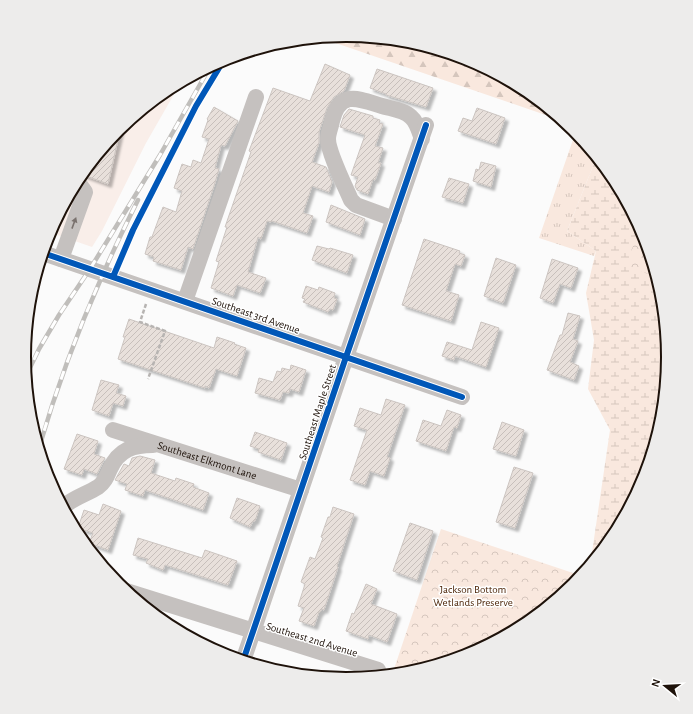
<svg xmlns="http://www.w3.org/2000/svg" width="693" height="714" font-family="'Alegreya Sans',sans-serif">
  <style>
    .built { fill: #f9eee9 }
    .grass { fill: url(#grass-tufts) }
    .forest { fill: url(#forest-firs) }
    .wetland { fill: url(#wetland-marsh) }
    .park { fill: url(#park-crowns) }
    .building { fill: url(#building-hatch); stroke: #cbc4c0; filter: url(#shadow) }
    .lines { fill: none; stroke-linecap: round; stroke-linejoin: round }
    .path { stroke: #b7b4b2; stroke-width: 2.5; stroke-dasharray: 4 2; stroke-linecap: butt }
    .minor { stroke: #c5c1bf; stroke-width: 16 }
    .rail-casing { stroke: #c0bebb; stroke-width: 4.5 }
    .rail { stroke: #fff; stroke-width: 3; stroke-dasharray: 9; stroke-linecap: butt }
    .cycleway-casing { stroke: #fff; stroke-width: 8 }
    .cycleway { stroke: #0057b8; stroke-width: 6 }
    .oneway { fill: #7a726e }
    .labels { text-anchor: middle; stroke-width: 3; stroke-linejoin: round; paint-order: stroke }
    .street-label { font-size: 11px; fill: #1e120a; stroke: #fff }
    .park-label { font-size: 11px; fill: #4b2407; stroke: #fff }
    .rim { fill: none; stroke: #1e120a; stroke-width: 2 }
  </style>
  <defs>
    <pattern id="grass-tufts" width="24" height="20" patternUnits="userSpaceOnUse"><rect width="24" height="20" fill="#f9e8de"/><path d="M3 7l-1-3M5 7V3M7 7l1-3M15 17l-1-3M17 17v-4M19 17l1-3" fill="none" stroke="#d5c6bd"/></pattern>
    <pattern id="forest-firs" width="22" height="20" patternUnits="userSpaceOnUse"><rect width="22" height="20" fill="#f9e8de"/><path d="M5 1l3.5 6h-7zM16 11l3.5 6h-7z" fill="#d5c6bd"/></pattern>
    <pattern id="wetland-marsh" width="20" height="14" patternUnits="userSpaceOnUse"><rect width="20" height="14" fill="#f9e8de"/><path d="M1 5h8M5 5V1M11 12h8M15 12V8" fill="none" stroke="#d5c6bd"/></pattern>
    <pattern id="park-crowns" width="20" height="18" patternUnits="userSpaceOnUse"><rect width="20" height="18" fill="#f9e8de"/><path d="M2 6a3 3 0 1 1 6 0M12 15a3 3 0 1 1 6 0" fill="none" stroke="#d5c6bd"/></pattern>
    <pattern id="building-hatch" width="6" height="6" patternUnits="userSpaceOnUse"><rect width="6" height="6" fill="#e8e0db"/><path d="M-1 1l2-2M0 6l6-6M5 7l2-2" fill="none" stroke="#c7bfbb"/></pattern>
    <filter id="shadow"><feDropShadow dx="3.5" dy="3.5" stdDeviation="1" flood-color="#0004"/></filter>
  </defs>
  <rect width="100%" height="100%" fill="#fbfbfb"/>
  <path class="built" d="M181 82 146 143 102 231 92 247 49 232 78 178 119 129 168 89Z"/>
  <path class="grass" d="M576 131 597 156 567 231 596 251 594 256 539 238Z"/>
  <path class="forest" d="M347 35 410 41 470 59 526 89 566 122 318 37Z"/>
  <path class="wetland" d="M597 156 615 178 645 234 663 294 669 357 663 420 644 481 615 536 590 566 610 430 588 389 594 340 586 293 596 251 567 231Z"/>
  <path class="park" d="M640 225 645 234 658 277 626 267Z
    M441 529 582 576 574 585 525 625 470 655 409 673 392 675Z"/>
  <path class="building" d="M325 64 350 75 344 91 334 97 327 108 319 132V143L312 162 326 167 332 182 329 192 312 186 303 213 313 216 307 233 272 221 271 222 267 221 261 239 258 237 248 272 266 278 260 293 237 285 233 296 211 288 219 262 216 261 227 227H225L251 152 249 151 273 88 310 101Z
    M377 69 433 88 426 107 386 95V94L370 88Z
    M214 107 238 121 225 146 221 145 215 168 219 169 214 186 193 249 188 247 181 270 153 261 154 257 145 254 150 237H152L163 207 176 212 182 191 174 188 182 164 191 167 193 160 201 163 209 139 202 137 208 120 207 119Z
    M477 108 505 118 496 144 458 131 463 118 472 121Z
    M349 109 373 116V118L380 120 379 123 383 124 375 146 383 148 378 163H381L375 180 373 179 368 194 357 190 355 186 358 177 351 175 365 135 340 127 344 115Z
    M121 126 108 184 81 174 119 129Z
    M481 162 496 166 491 187 473 181 476 169 479 170Z
    M449 178 469 184 463 203 442 197Z
    M331 205 365 219 360 235 326 222Z
    M424 239 460 251 459 253 465 255 461 266 455 264 446 291 459 295 451 321 402 305Z
    M317 246 329 249 330 248 353 255 347 273 312 260Z
    M496 258 516 265 503 303 484 296Z
    M552 259 578 268 571 288 560 284 553 303 540 298Z
    M306 286 318 290 319 287 335 293 334 298 337 299 333 310 330 309 328 312 303 302 305 299 302 298Z
    M568 313 580 316 573 339 578 341 570 362 579 366 574 380 547 370 560 335H562Z
    M129 319 214 348 217 337 235 343 234 344 246 348 237 376 216 369 209 388 205 386V388L118 359 125 337H123Z
    M481 322 499 328 486 367 455 356 454 360 442 356 447 342 472 350Z
    M291 365 306 370 299 392 290 389 289 393 283 392 280 400 255 393 259 378 273 382 277 371 281 372 282 368 290 370Z
    M101 380 119 385 116 393 126 396 123 406 113 403 109 416 92 410Z
    M386 399 405 405 387 457 390 458 384 476 370 471 365 485 350 480 367 430 354 426 360 408 381 415Z
    M447 410 461 415 457 428 454 427 446 451 416 441 423 420 441 426Z
    M502 422 524 430 516 456 493 449Z
    M255 432 287 443 281 460 258 452 259 449 250 446Z
    M77 434 98 441 94 454 105 458 97 474 84 469 82 475 64 469Z
    M140 456 155 460 151 473 175 481 176 478 194 484 193 487 209 493 203 510 145 490 143 496 125 490 127 484 115 480 124 464 129 466 132 458Z
    M514 467 533 473 515 528 496 522Z
    M237 498 260 506 255 521H253L250 527 230 518Z
    M103 504 121 511 108 550 89 543 93 533 78 528 84 510 99 515Z
    M333 507 354 514 337 566 338 567 324 610 322 609 320 612H319L314 626 299 621 304 608 298 606 305 584 301 582 310 557 315 559 323 538 321 537 328 517H330Z
    M410 523 433 531 417 580 393 571Z
    M138 538 202 558 205 550 237 561 228 585 165 565 163 570 146 563 148 559 133 555Z
    M366 584 377 589 371 604 397 614 387 642 369 635 368 639 346 631 352 613 354 614Z"/>
  <g class="lines">
    <path class="path" d="M146 304 140 322 165 331 148 379"/>
    <g class="minor">
      <path d="M394 219 356 205 351 200C345 186 328 152 328 139 328 133 331 127 332 121 340 89 359 99 382 106 392 109 404 110 411 117 417 122 419 131 422 139"/>
      <path d="M43 253 462 397"/>
      <path d="M61 259 85 192 80 185 76 182"/>
      <path d="M185 301 256 97"/>
      <path id="s1" d="M113 430 301 490"/>
      <path d="M63 507C73 498 87 494 98 487 105 482 107 476 110 469 119 449 134 445 153 445"/>
      <path d="M126 591 378 670"/>
      <path d="M243 661 346 357 426 125"/>
    </g>
    <defs>
      <path id="rail" d="M26 376 39 349 59 315 90 269 160 155 211 65
        M39 448C56 389 78 330 103 274 114 249 126 224 138 200"/>
    </defs>
    <use href="#rail" class="rail-casing"/>
    <use href="#rail" class="rail"/>
    <defs>
      <path id="cycleway" d="M43 253 462 397
        M113 277 133 230 196 106 225 58
        M243 661 346 357 426 125"/>
    </defs>
    <use href="#cycleway" class="cycleway-casing"/>
    <use href="#cycleway" class="cycleway"/>
  </g>
  <defs><path id="oneway-solid" d="M-6-.8H1V-3.2L6.5 0L1 3.2V.8H-6Z"/></defs>
  <use class="oneway" href="#oneway-solid" transform="translate(74 223) rotate(-70)"/>
  <g class="labels">
    <g class="street-label">
      <text transform="translate(256 315) rotate(19)" y="4">Southeast 3rd Avenue</text>
      <text transform="translate(317 412) rotate(-72)" y="4">Southeast Maple Street</text>
      <text dy="4" stroke="none"><textPath href="#s1" startOffset="99">Southeast Elkmont Lane</textPath></text>
      <text transform="translate(312 639) rotate(17)" y="4">Southeast 2nd Avenue</text>
    </g>
    <g class="park-label">
      <text x="473" y="593">Jackson Bottom<tspan x="473" dy="13">Wetlands Preserve</tspan></text>
    </g>
  </g>
  <path d="M0 0H693V714H0ZM31 357a315 315 0 1 1 630 0a315 315 0 1 1-630 0Z" fill="#edeceb" fill-rule="evenodd"/>
  <path class="rim" d="M31 357a315 315 0 1 1 630 0a315 315 0 1 1-630 0Z"/>
  <g transform="translate(665 686) rotate(288)" stroke="#ffffff" stroke-width="3" paint-order="stroke">
  <path d="M0-3L7 15L0 10L-7 15Z" fill="#1e120a"/>
  <text y="-6" font-size="11" font-weight="bold" text-anchor="middle" fill="#1e120a">N</text>
  </g>
</svg>
